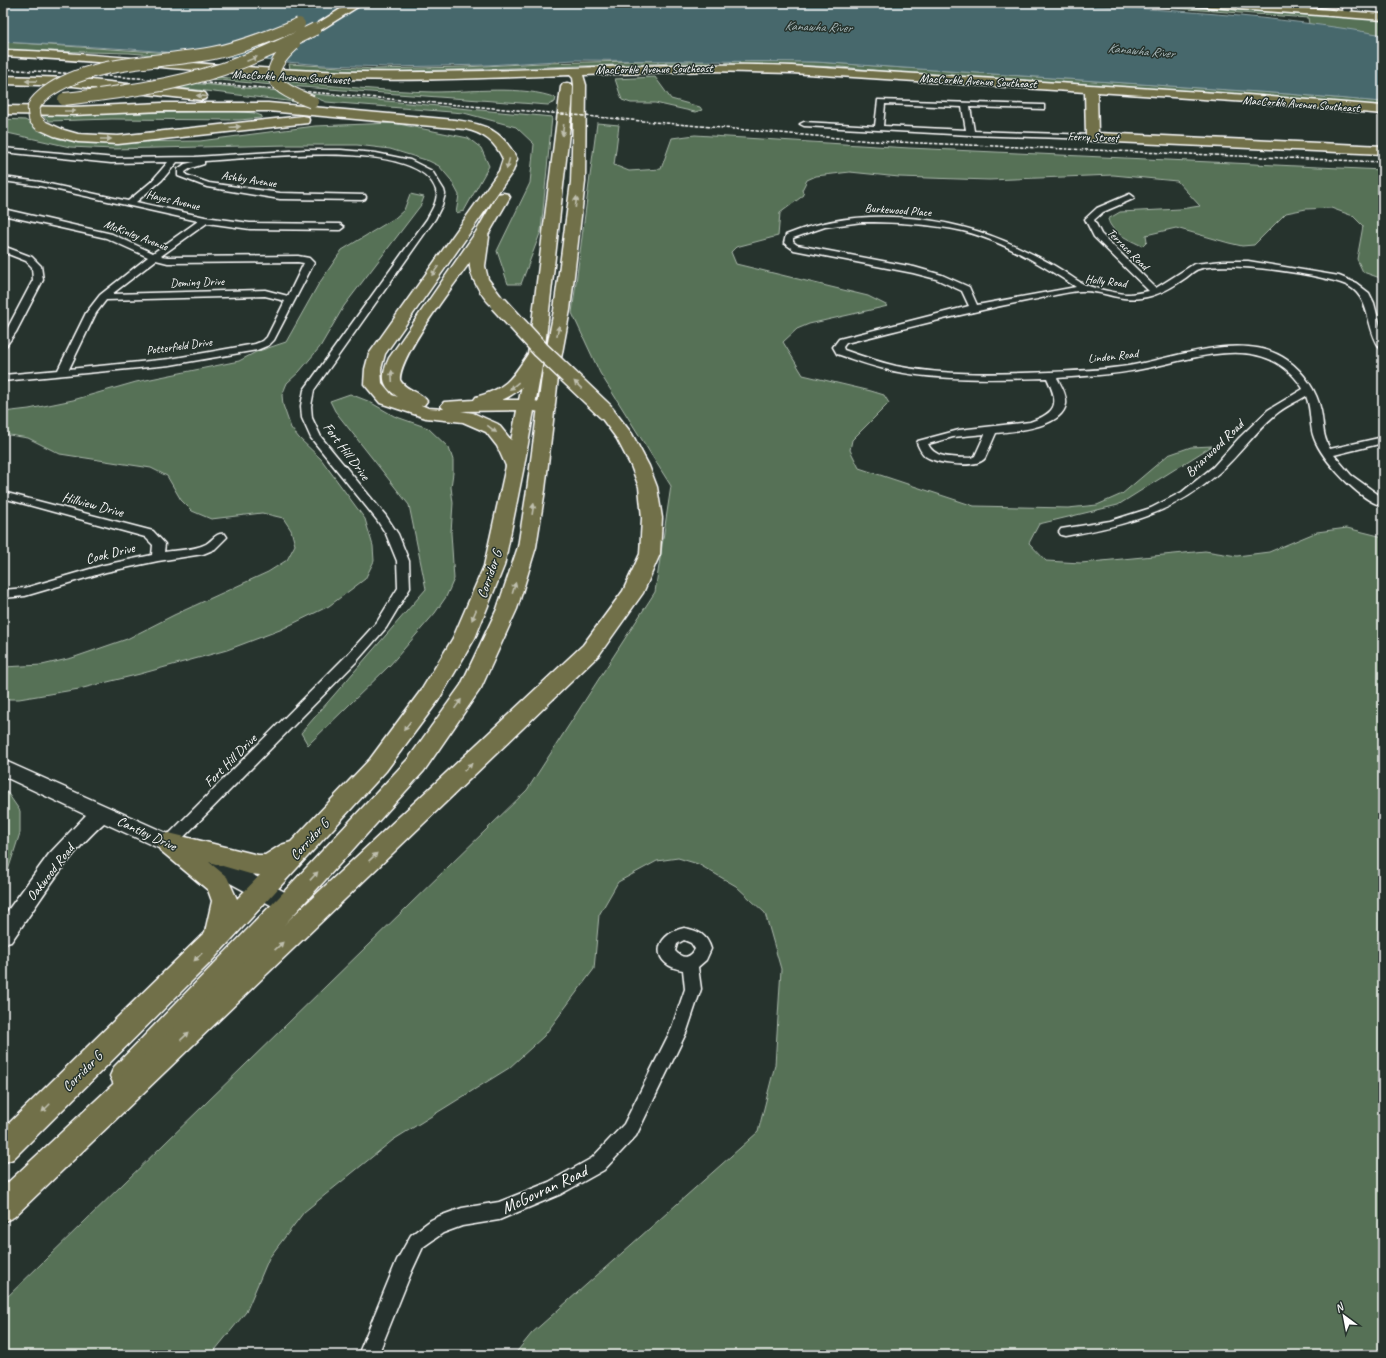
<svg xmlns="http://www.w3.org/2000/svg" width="1386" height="1358" font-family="Caveat,sans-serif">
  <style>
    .green { fill: #567157; stroke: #aab8ab }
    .water { fill: #46676c; stroke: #90a4a7 }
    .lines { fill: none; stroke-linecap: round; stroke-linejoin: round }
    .street-casing { stroke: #fff; stroke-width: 3 }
    .secondary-casing { stroke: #fff; stroke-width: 3 }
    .primary-casing { stroke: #fff; stroke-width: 3 }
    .highway-casing { stroke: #fff; stroke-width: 3 }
    .street { fill: #26332d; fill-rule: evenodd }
    .secondary { fill: #26332d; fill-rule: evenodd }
    .primary { fill: #71704a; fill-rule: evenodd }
    .highway { fill: #71704a; fill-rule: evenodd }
    .rail { stroke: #fff; stroke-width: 1.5; stroke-dasharray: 3.5 1.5; stroke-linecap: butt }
    .highway-bridge-far1-casing { stroke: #fff; stroke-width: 14; stroke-linecap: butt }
    .highway-bridge-casing { stroke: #fff; stroke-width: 19; stroke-linecap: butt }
    .highway-bridge-far1 { stroke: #71704a; stroke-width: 12 }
    .highway-bridge { stroke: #71704a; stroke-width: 16 }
    .wall { fill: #545341; stroke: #fff }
    .oneway { fill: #bfbfae }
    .labels { text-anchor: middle; stroke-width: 3; stroke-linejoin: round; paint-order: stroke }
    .far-street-label { font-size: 12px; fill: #fff; stroke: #26332d }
    .far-water-label { font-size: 13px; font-style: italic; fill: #acbbbd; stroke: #26332d }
    .street-label { font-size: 14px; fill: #fff; stroke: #26332d }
    .near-street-label { font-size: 17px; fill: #fff; stroke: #26332d }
  </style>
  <rect width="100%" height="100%" fill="#26332d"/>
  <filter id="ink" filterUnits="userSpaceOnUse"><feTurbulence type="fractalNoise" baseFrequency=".025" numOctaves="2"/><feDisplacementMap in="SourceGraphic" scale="8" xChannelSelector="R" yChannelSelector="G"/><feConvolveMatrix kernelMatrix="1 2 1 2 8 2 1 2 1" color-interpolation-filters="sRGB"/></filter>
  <g filter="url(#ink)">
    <path class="green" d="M1106 3H1144L1307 15 1306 11 1383 18V35L1309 24 1308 18Z
      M3 42 172 53 168 56 129 53 3 50Z
      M741 60 816 62 1288 94 1383 102V107L1288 98 902 73 841 67 725 63Z
      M635 61H711L710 64 681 63 378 72 290 69 289 64 375 69 464 67 542 63Z
      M217 77 267 81 273 85 208 79Z
      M655 77 671 99 700 107 702 110 695 112 655 103H631L622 100 615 79Z
      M282 81C333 86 384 91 434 92 470 92 523 85 556 98L555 102 548 105 288 86Z
      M190 83 280 91 304 103 181 88 176 86Z
      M304 93 552 117 541 231 521 284H508L497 251 530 183 534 144 516 127 464 113 326 102Z
      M230 111 254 113 262 116 261 118 239 120 112 119 49 121 42 115Z
      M3 119 25 120 59 139 117 142 200 141 315 126 394 123 468 138 481 148 489 166 464 211 456 213 459 195 451 180 439 166 429 161 390 149 357 145H288L113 149 70 147 3 132Z
      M597 123 619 125 614 165 629 171 661 169 672 138 695 135 909 148 1383 170V279L1363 272 1357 259 1363 226 1353 216 1331 208 1306 209 1286 213 1254 245 1242 246 1229 243 1176 228 1146 235 1147 241 1142 246C1130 240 1111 233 1108 219L1120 212 1180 209 1200 206 1177 181 1113 175 989 180 899 177 850 172 816 176 807 180 802 190 804 195 780 213 778 236 736 247 731 252 736 264 868 296 888 306 809 324 797 329 783 342 803 375 871 391 884 395 889 403 852 440 850 450 859 468 974 506 1068 508 1097 505 1122 494 1168 455 1191 447 1212 446 1118 505 1039 524 1029 543 1046 561 1081 563 1205 551 1237 556 1269 552 1317 532 1347 528 1383 537V1355H514L532 1333 758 1132 775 1065 781 969 765 913 736 886 698 864 678 858 657 861 618 882 599 915 594 969 544 1036 509 1068 393 1140 304 1212 269 1258 246 1312 211 1355H3V1301L527 790 655 592 671 486 600 373 572 313Z
      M410 194 424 197 421 205 344 306 320 347 299 372 287 383 282 395 283 405 291 428 299 438 321 459 365 519 373 546 374 561 365 579 329 606 280 630 227 650 140 674 79 689 19 699H3V667L42 665 72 658 127 639 174 615 268 572 287 560 295 545 291 530 283 518 262 513 211 519 192 511 181 500 167 476 151 468 60 454 28 438 3 434V412L29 409 73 400 136 382 239 361 256 352 286 342 318 285 342 250 395 218 404 210Z
      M350 394 368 401 394 416 428 428 449 448 453 460V473L451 487 453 503 451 533 454 579 446 597 435 613 390 665 308 745 301 733 426 589 409 505 335 411 330 401Z
      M3 791 7 792 20 811V833L3 886Z"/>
    <path class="water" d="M3 3H1053C1163 10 1274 15 1383 35V102L1288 94 816 62 575 60 487 65 388 67 323 65 130 49 3 42Z"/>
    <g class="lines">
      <defs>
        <path id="street" d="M878 100 1041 105H1044V109L970 107 974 131 1092 135 1096 137 1092 139 970 135 804 126 800 124 804 122 875 126ZM885 104 962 107 966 130 883 126Z
          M3 148 116 158 195 157 305 150H341L376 153 410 160 432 171 444 190 445 194 442 205 435 219 314 390 311 406 312 418 321 437 386 516 398 534 409 561 410 588 386 628 357 661 174 847 169 849 164 847 162 843 164 839 347 655 377 622 398 588 397 561 386 534 377 520 311 438 302 418 301 406 304 390 427 219C431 211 439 200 436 190 419 136 250 159 204 161V164L191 168 185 172 186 175 209 183 280 193 365 195 366 197 365 199 362 200 280 199 207 187 178 176V169L185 164 194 162H177L162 180 136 202 205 217 250 223 340 224 344 227 340 230 250 229 207 223 161 256 168 257 298 256 309 258 314 263 274 340 269 345 257 350 170 365 3 381V375L58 370 86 313 100 295 148 257 106 238 3 215V209L112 234 153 253 198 221 40 186 3 181V177L40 182 128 201 151 182 168 162 111 163 3 152ZM156 260 168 263 298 262 304 263 288 296 265 290 112 294ZM265 296 285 301 267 337 263 341 255 344 170 359 69 369 96 313 106 300Z
          M1130 194 1134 197 1133 199 1103 212 1094 220 1101 234 1156 288 1194 264 1223 261H1248L1339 276 1356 283 1369 293 1374 303 1383 338V349L1380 348C1366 329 1371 300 1350 287 1330 275 1222 260 1199 269 1194 270 1189 276 1184 279 1171 288 1157 296 1141 298 1118 301 1104 291 1084 291 1071 290 1045 298 1031 300 968 312 907 328 846 343L843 347 844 350C861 356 879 362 896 366 946 376 1000 374 1050 372 1076 371 1103 370 1128 366 1174 358 1246 330 1287 360 1304 372 1317 391 1321 411 1324 426 1322 435 1330 449L1383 437V443L1334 455 1351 475 1383 498V506C1360 501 1322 460 1314 438 1309 425 1312 411 1306 396 1296 402 1284 407 1275 415 1255 432 1240 454 1220 472 1173 514 1126 525 1065 536L1061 535 1059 532 1061 529 1110 521 1151 508 1182 492 1213 467 1239 438 1268 410 1303 389 1302 387C1264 330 1196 359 1142 369 1114 375 1085 376 1057 378 1061 385 1067 395 1066 404 1062 428 1014 431 996 433L985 458C977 469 936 464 925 456 921 452 919 448 917 443L918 441 959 430 1030 422C1058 412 1059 404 1047 378 998 379 947 381 898 372 877 368 857 361 837 354L833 347 839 339 969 306 962 291 936 279 913 273 794 250 784 243 786 235C857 205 949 214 1018 247 1033 254 1049 262 1063 271 1071 276 1078 282 1086 285 1093 288 1120 294 1128 294 1134 294 1142 292 1149 291L1094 237 1085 219 1097 208ZM862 222C895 222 931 224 963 231 1003 241 1042 265 1076 287L977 305 969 287 942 275 914 267 797 245 793 242V238L825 227ZM985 434 975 456 971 458C957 457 935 460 928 444L953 437Z
          M3 246 32 257 41 266 43 280 16 332 6 346 3 347V337L33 280 32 267 26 261 3 252Z
          M3 492 153 531 165 544 164 552C178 550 194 550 206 544 213 540 216 532 225 534L227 537 215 549 203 554 158 561 106 572 25 596 3 598V590L25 588 104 565 152 555 153 545 145 537 3 498Z
          M684 928C698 930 707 935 711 949L706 960 698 967 701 989 687 1031 636 1136 604 1170 561 1194 499 1220 462 1226 443 1233 423 1247 411 1273 378 1355H358L397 1260 411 1235 431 1220 437 1217 462 1208 499 1202 549 1182 592 1158 624 1124 671 1030 685 989 683 970C651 966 652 935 684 928ZM684 940 691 943 695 949C690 959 682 959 675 951L677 944Z"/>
        <path id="secondary" d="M1340 3H1350L1352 10 1350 12H1344Z
          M3 760 220 857 296 898 299 904 296 910 288 913 280 910 204 869 104 823C66 856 40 901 11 942L3 944V917L49 854 86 815 3 776Z"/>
        <path id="primary" d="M1192 3H1239L1383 14V20L1197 6Z
          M3 50C123 54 243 71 363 72 507 74 649 61 792 66L1248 95 1383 106V114L1248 102 1097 92 1098 133 1383 146V154L1092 141 1088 140 1086 137 1085 92 792 73 710 71 583 75 586 85 585 182 570 310 559 369 545 490 536 547 517 609 481 688 424 771 297 911 134 1085 124 1088 114 1085 110 1076 114 1067 279 897 408 759 461 685 497 609 518 547 527 490 543 369 554 310 571 182 574 85 573 78 570 75C485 78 401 82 316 78 212 73 108 61 3 56Z
          M567 83 571 84 573 87 572 106 544 355 524 466 521 470 515 471 509 470 506 466 528 355 561 87 563 84Z"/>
        <path id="highway" d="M350 3H364L319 31H311L309 29Z
          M3 76 73 78 201 92 205 93 207 96 205 99 201 100 73 86 3 84Z
          M162 103H268L455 120C485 124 502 130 517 159L513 171 385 354 381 369 382 383 392 395 398 397C381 386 381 376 389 358L476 232 496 197 498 194 503 193 508 194 510 197 488 235 489 237 485 266 488 279 506 303 504 306C500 307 495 309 492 306 482 297 468 274 470 262 454 285 399 355 400 380 406 391 420 391 427 401L424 405H421L428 408 444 409 441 406 444 402 474 400 476 397C508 388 512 378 530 351L536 350 542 351 544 355C534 374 523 391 502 400H528L552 404 555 408 552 412 546 413 528 410 461 411 473 413 498 424 515 445 524 466 504 566 475 638 438 701 386 771 208 965 13 1159 3 1163V1129L205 932 212 901 208 890 160 850 157 843 160 836 169 833 258 855H265L281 845 291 842 370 759 422 689 453 638 484 566 506 466 497 446 486 432 463 422 426 418 380 403 364 384 365 369 369 354 499 171 503 159C495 142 484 133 465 129L268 111H162L73 115 3 114V106L73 107ZM209 862 250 874 260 875 237 899 227 877Z
          M303 116 308 117 309 120 308 123 118 144 78 142 54 136 36 128 34 125 36 122H46L64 130 78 134 118 136Z
          M606 407 612 408 632 434 649 466 657 487 662 518 660 554 643 593 599 655 14 1217 3 1222V1187L583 645 623 591 640 554 642 518 639 487 631 466 617 439 597 412 600 408Z"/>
      </defs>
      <use href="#street" class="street-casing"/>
      <use href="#secondary" class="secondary-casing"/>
      <use href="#primary" class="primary-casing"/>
      <use href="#highway" class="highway-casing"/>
      <use href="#street" class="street"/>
      <use href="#secondary" class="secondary"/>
      <use href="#primary" class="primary"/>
      <use href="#highway" class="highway"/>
      <path class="rail" d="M3 69 195 82 872 141 1383 162"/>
      <defs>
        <path id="highway-bridge-far1" d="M294 44C258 77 274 87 312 102
          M64 99C117 93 172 86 223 69 255 58 285 44 315 29
          M41 125 35 119C35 116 33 110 34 107 35 101 42 97 46 93 90 60 160 63 213 53 243 47 271 36 299 24"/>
        <path id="highway-bridge" d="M498 303 541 350 606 412"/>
      </defs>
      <use href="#highway-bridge-far1" class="highway-bridge-far1-casing"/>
      <use href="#highway-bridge" class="highway-bridge-casing"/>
      <use href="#highway-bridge-far1" class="highway-bridge-far1"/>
      <use href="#highway-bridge" class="highway-bridge"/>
    </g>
    <path class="wall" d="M1304 3H1338L1337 9 1304 6Z"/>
    <defs><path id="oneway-solid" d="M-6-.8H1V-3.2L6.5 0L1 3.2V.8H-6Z"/></defs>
    <g class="oneway">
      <use href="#oneway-solid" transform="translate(252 59) rotate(-22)"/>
      <use href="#oneway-solid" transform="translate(31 81) rotate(-179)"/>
      <use href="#oneway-solid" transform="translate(202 96) rotate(-173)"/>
      <use href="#oneway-solid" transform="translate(70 111)"/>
      <use href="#oneway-solid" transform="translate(235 127) rotate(-6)"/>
      <use href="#oneway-solid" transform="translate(563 130) rotate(97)"/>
      <use href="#oneway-solid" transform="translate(106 139)"/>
      <use href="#oneway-solid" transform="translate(508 164) rotate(105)"/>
      <use href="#oneway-solid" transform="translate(576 202) rotate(-83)"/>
      <use href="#oneway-solid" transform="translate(435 271) rotate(125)"/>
      <use href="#oneway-solid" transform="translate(558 331) rotate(-79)"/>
      <use href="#oneway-solid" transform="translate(392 376) rotate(-93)"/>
      <use href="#oneway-solid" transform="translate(578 385) rotate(-136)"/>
      <use href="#oneway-solid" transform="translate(514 386) rotate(141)"/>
      <use href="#oneway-solid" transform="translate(492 429) rotate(38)"/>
      <use href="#oneway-solid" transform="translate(533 509) rotate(-81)"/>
      <use href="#oneway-solid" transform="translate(514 588) rotate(-73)"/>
      <use href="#oneway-solid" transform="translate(474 615) rotate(113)"/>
      <use href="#oneway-solid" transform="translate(458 704) rotate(-55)"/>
      <use href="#oneway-solid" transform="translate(407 726) rotate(127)"/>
      <use href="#oneway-solid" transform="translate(468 767) rotate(-43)"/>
      <use href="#oneway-solid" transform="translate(373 857) rotate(-43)"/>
      <use href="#oneway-solid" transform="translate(314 876) rotate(-47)"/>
      <use href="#oneway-solid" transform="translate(279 946) rotate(-43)"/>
      <use href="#oneway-solid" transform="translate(198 957) rotate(135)"/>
      <use href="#oneway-solid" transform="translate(185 1036) rotate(-43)"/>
      <use href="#oneway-solid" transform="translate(46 1108) rotate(135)"/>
    </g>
  </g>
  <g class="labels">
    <g class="far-street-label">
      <text transform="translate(654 69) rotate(-1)" y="4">MacCorkle Avenue Southeast</text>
      <text transform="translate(291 77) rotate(3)" y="4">MacCorkle Avenue Southwest</text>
      <text transform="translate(978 81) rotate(3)" y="4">MacCorkle Avenue Southeast</text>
      <text transform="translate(1301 104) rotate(4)" y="4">MacCorkle Avenue Southeast</text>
      <text transform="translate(1093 137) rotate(2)" y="4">Ferry Street</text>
      <text transform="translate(249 179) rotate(9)" y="4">Ashby Avenue</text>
      <text transform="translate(173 200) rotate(13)" y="4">Hayes Avenue</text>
      <text transform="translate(898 210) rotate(4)" y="4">Burkewood Place</text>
      <text transform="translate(136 235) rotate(21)" y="4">McKinley Avenue</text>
      <text transform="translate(1128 249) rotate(45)" y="4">Terrace Road</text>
      <text transform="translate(1106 281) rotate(7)" y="4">Holly Road</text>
      <text transform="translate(197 282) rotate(-2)" y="4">Deming Drive</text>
      <text transform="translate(179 346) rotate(-8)" y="4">Potterfield Drive</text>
      <text transform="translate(1113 356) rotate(-6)" y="4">Linden Road</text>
    </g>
    <g class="far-water-label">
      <text transform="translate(818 26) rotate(2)" y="5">Kanawha River</text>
      <text transform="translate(1141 50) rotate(5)" y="5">Kanawha River</text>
    </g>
    <g class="street-label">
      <text transform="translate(1214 448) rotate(-44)" y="5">Briarwood Road</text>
      <text transform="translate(347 451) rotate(53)" y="5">Fort Hill Drive</text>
      <text transform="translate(93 504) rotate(15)" y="5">Hillview Drive</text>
      <text transform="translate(110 553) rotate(-14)" y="5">Cook Drive</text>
      <text transform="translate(489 574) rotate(-71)" y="5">Corridor G</text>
      <text transform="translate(230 760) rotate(-45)" y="5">Fort Hill Drive</text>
      <text transform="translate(147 833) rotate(25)" y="5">Cantley Drive</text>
      <text transform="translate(309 839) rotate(-47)" y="5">Corridor G</text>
      <text transform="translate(50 872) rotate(-52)" y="5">Oakwood Road</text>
      <text transform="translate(82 1071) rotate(-45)" y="5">Corridor G</text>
    </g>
    <g class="near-street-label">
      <text transform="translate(544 1189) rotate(-25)" y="6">McGovran Road</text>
    </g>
  </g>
  <rect width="1386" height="1358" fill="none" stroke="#26332d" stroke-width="16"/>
  <rect x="8" y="8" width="1370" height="1342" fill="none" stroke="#fff" stroke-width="1.5" filter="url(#ink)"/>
  <g transform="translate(1344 1316) rotate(328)" stroke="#26332d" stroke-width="3" paint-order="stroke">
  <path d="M0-3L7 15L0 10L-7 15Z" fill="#ffffff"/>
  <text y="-6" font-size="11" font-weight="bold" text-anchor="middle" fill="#ffffff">N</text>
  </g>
</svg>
